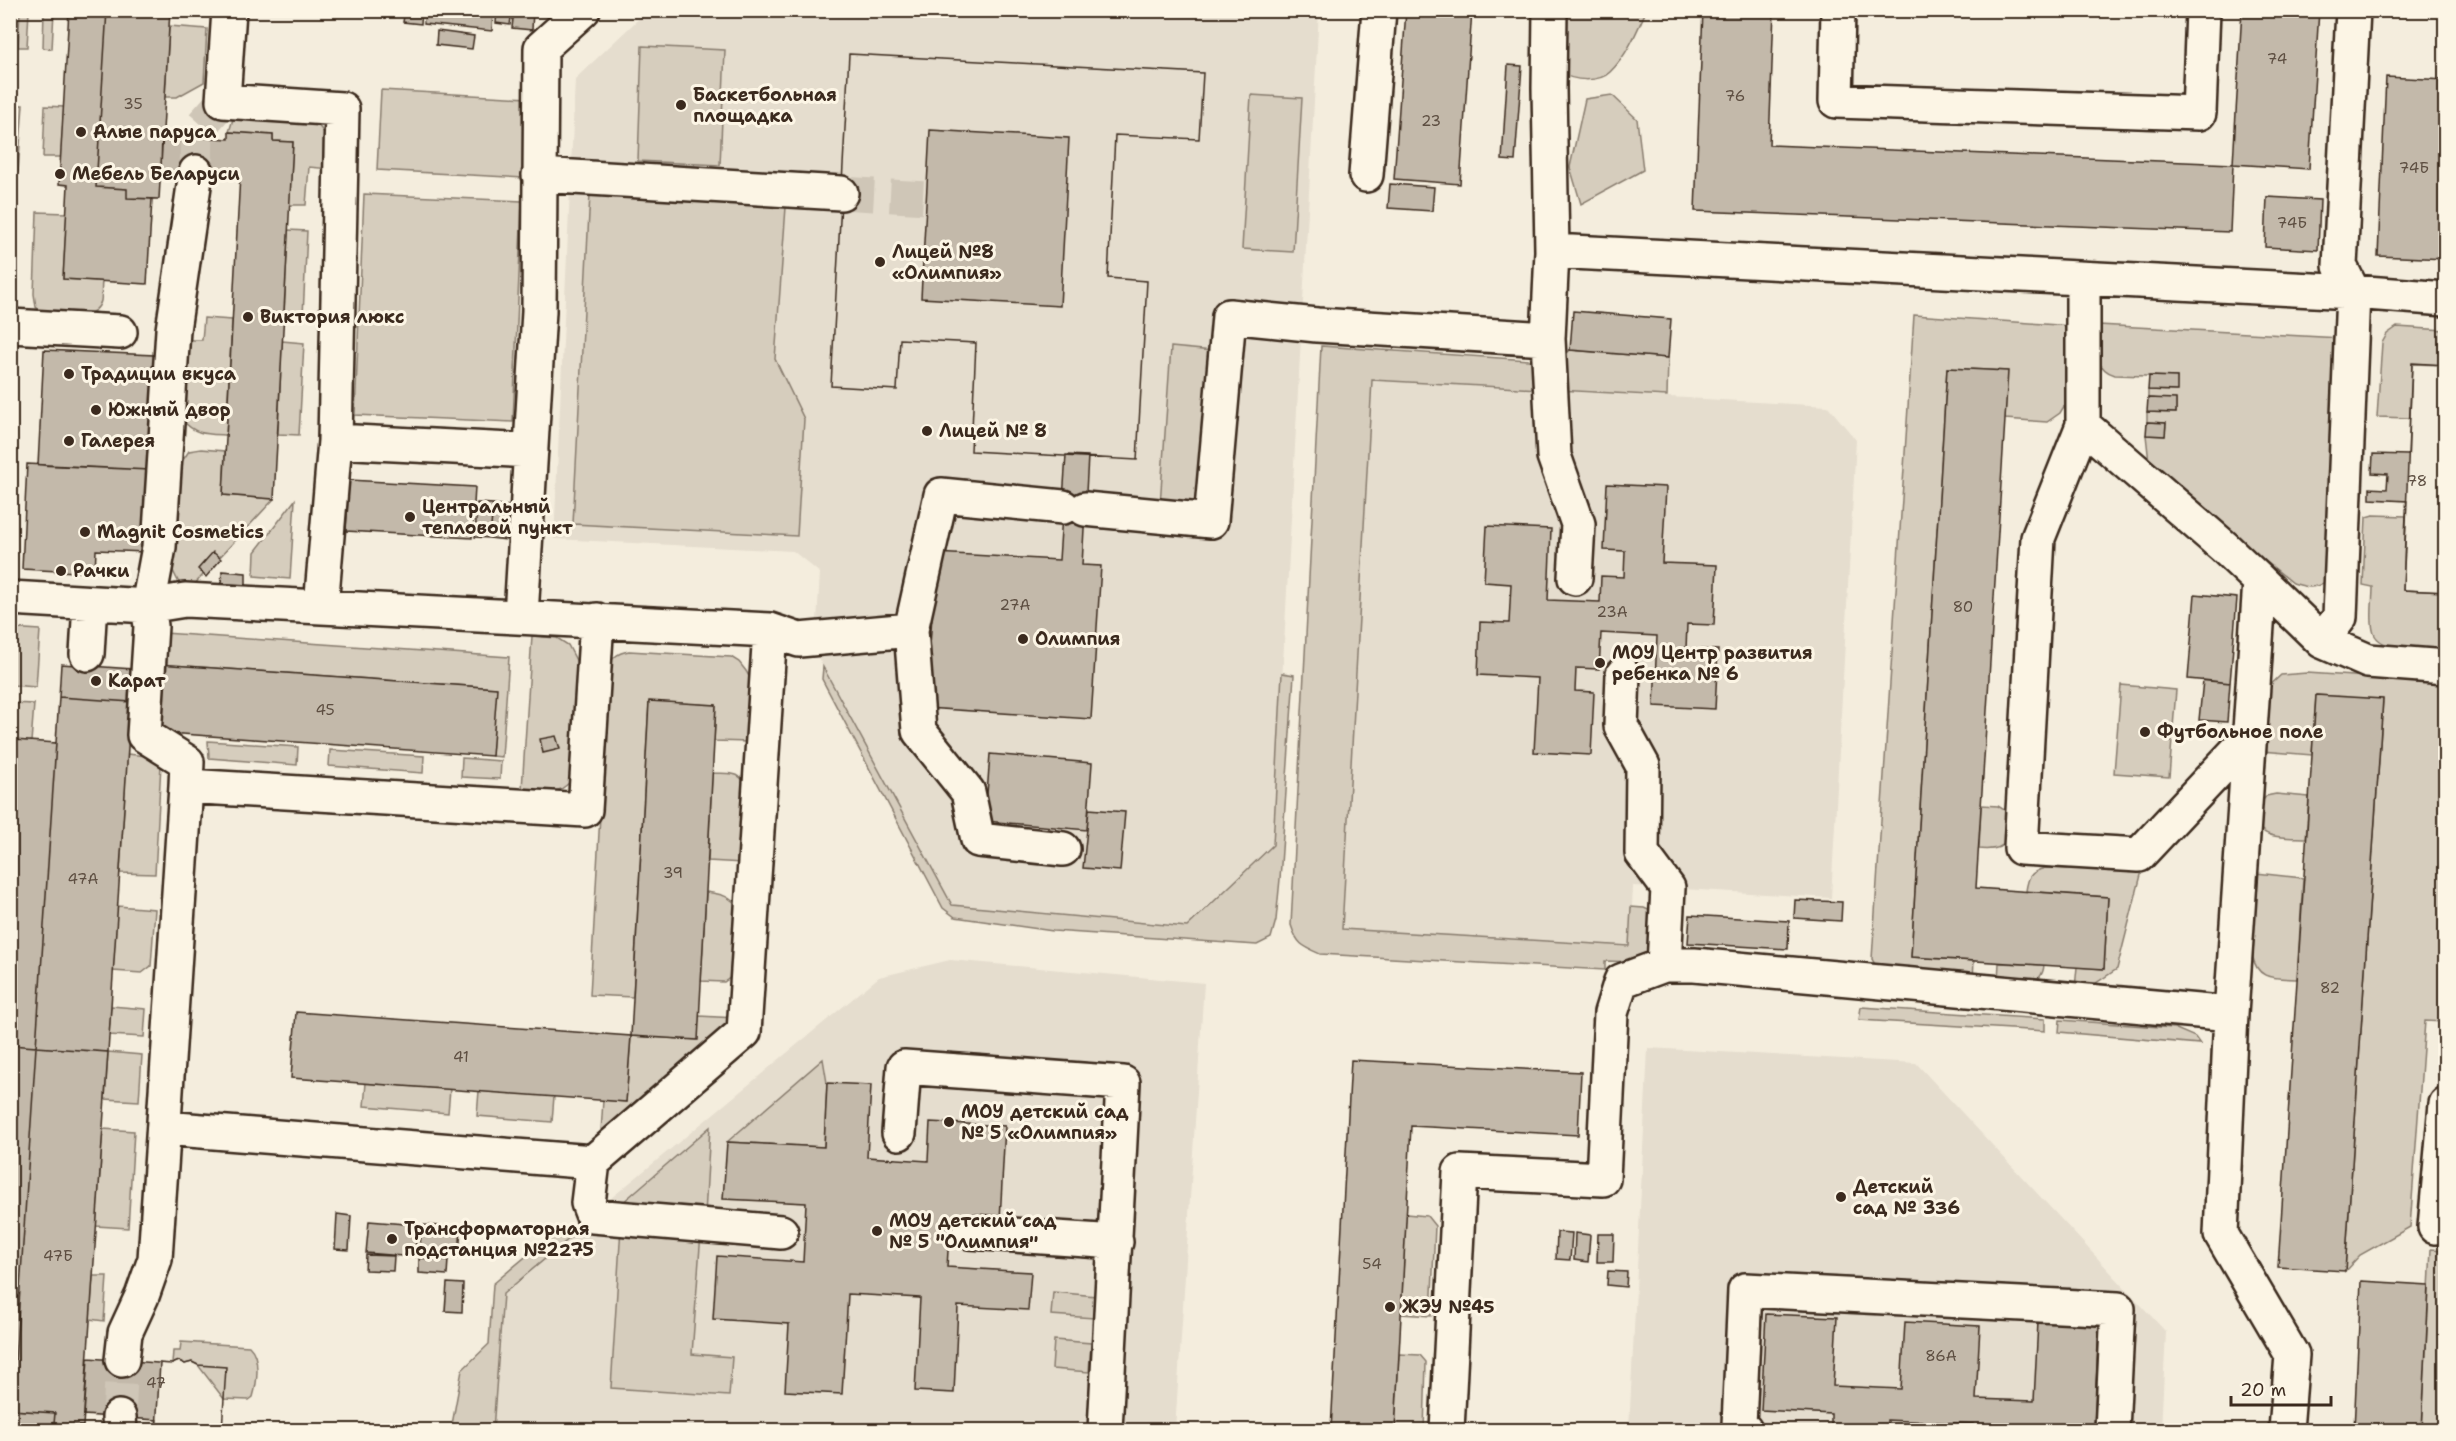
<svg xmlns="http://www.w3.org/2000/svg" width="2456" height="1441" font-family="'Shantell Sans',sans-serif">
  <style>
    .built { fill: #e5ddce }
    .green { fill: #d6cdbd; stroke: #887c6e; stroke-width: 1.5 }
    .building { fill: #c3b9aa; stroke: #3b2a1e; stroke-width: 1.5; fill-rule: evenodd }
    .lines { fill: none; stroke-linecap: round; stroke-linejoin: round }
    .minor-tunnel { stroke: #cfc6b7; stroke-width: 33; stroke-dasharray: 33 16; stroke-linecap: butt }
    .minor-casing { stroke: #3b2a1e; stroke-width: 38 }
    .minor { stroke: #fcf5e5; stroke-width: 33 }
    .poi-dot { fill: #3b2a1e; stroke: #fcf5e5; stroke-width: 2 }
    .labels { text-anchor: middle; stroke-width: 6; stroke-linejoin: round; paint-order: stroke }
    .number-label { font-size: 15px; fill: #5d4e41 }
    .poi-label { font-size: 18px; font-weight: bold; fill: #3b2a1e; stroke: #fcf5e5; text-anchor: start }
  </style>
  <rect width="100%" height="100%" fill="#f4eddd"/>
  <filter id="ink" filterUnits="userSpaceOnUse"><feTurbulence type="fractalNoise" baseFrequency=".0167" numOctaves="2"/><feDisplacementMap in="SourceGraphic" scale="12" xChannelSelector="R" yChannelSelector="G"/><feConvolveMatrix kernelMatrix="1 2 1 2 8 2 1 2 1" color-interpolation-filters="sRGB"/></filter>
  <g filter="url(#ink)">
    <path class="built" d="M647 11H1319L1273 845 1187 927 952 905 815 652 820 573 793 551 554 539 575 79Z
      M1372 380 1828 406 1856 440 1831 898 1633 886 1630 946 1342 930Z
      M950 960 1204 983 1175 1430H493L503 1294 605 1208 610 1199 879 977Z
      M1648 1048 1916 1063 2166 1332 2161 1430H1629Z"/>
    <path class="green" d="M20 11H29L27 47H18Z
      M44 11H54L52 49 43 48Z
      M1559 11H1646C1637 31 1627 56 1610 72 1599 83 1573 81 1561 73Z
      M169 26 207 29 204 82 177 97H165Z
      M642 46 725 50 720 165 638 161Z
      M381 90 528 98 524 178 377 170Z
      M1251 95 1302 98 1293 252 1242 249Z
      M1612 95 1637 119 1643 170 1581 204 1570 167 1585 99Z
      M14 105H23L18 172H11Z
      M45 106 64 107 61 157H43Z
      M242 113 317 124 326 135 330 169 309 167 306 205H289L293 142 273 141V135L229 132 233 119Z
      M11 188 17 189 12 291 10 290Z
      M364 194 522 201 513 422 355 415Z
      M590 194 786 207 775 359 804 419 797 536 573 524Z
      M37 212 67 213 63 279 102 281C101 288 102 295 101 301 95 323 60 314 44 314L36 307 34 294Z
      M288 230 307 231 303 316 284 315Z
      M1914 315 2072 326V393L2060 413 2047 422 2005 419 2007 371 1947 368 1911 957 1974 961 1973 979 1877 968 1872 959Z
      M204 318 232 320 226 435C208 434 194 435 183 420L186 340H202Z
      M2098 325 2341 338 2326 581C2314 590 2306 587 2293 583L2158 475 2149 462 2146 435 2165 436 2166 423 2147 422V412L2176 413V400L2148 398V390L2176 391 2177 377 2115 375C2092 369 2098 345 2098 325Z
      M2397 327 2445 330V365L2412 364 2410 418 2377 417 2382 343 2387 334Z
      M282 341 304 343 299 435 278 434Z
      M1321 346 1559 362 1570 350 1668 358 1667 396 1372 380 1342 929 1629 946 1631 907 1644 908 1653 912 1650 953 1637 962 1605 961V970L1320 954C1302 946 1297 944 1291 925Z
      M1171 347 1213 351 1201 508 1160 505Z
      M201 449 225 451 223 495 274 499 189 590 178 581 173 571 181 463 189 451Z
      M295 500 290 579 254 576 255 552Z
      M2373 515 2406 516 2403 590 2445 592V648C2426 648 2377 654 2373 630 2370 616 2373 600 2373 587L2363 585 2366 517Z
      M10 628 40 630 36 687 11 685Z
      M164 633 509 657 502 757 492 756 496 688 158 664Z
      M532 636 557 638 568 645 579 666 575 773C564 798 545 791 522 789Z
      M629 651 731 657 739 662 746 671 752 682 749 742 714 741 716 705 649 702 633 997 590 995 608 671C610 659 616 653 629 651Z
      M823 667 952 905 1187 927 1273 845 1282 673 1294 675 1280 879 1276 920 1271 938 1257 945 1053 931 955 917 943 908 822 679Z
      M2307 673 2445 682V1022L2425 1021 2410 1227 2360 1255 2345 1271 2383 700 2316 695 2312 755 2262 751 2266 689 2281 675Z
      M2121 685 2176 690 2169 777 2114 773Z
      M10 703 34 704 31 742 11 740Z
      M208 741 298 747 297 765 209 758Z
      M330 750 424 756 423 773 329 766Z
      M127 754 147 756 161 764 155 874 120 873Z
      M462 758 501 761 500 779 461 777Z
      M712 773C731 774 740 770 748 789L743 863 708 861Z
      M2276 794 2309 797 2306 838C2291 837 2257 841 2258 819 2259 809 2260 804 2266 796Z
      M1981 805 1998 806 2006 811C2014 838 2008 852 1979 849Z
      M2045 868 2142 871 2117 969 2087 989 2075 988 2077 967 2104 969 2108 897 2026 891C2028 877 2030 872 2045 868Z
      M2256 873 2303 878 2297 979C2274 978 2257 981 2252 954Z
      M706 892C722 894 730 896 740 909L731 977 724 982 701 981Z
      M117 906 155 909 151 966 142 973 113 971Z
      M1999 963 2044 965C2042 990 2016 982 1998 980Z
      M111 1006 146 1009 144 1037 109 1035Z
      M1861 1007 2045 1019V1031L1859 1020Z
      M699 1016 735 1018 601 1132 603 1100 626 1102 631 1036 697 1040Z
      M2060 1020 2174 1028 2195 1037 2200 1044 2059 1032Z
      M108 1052 142 1055 139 1101 105 1099Z
      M823 1059 827 1083 824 1147 727 1142Z
      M366 1083 450 1089 448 1113 364 1106Z
      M479 1091 554 1096 552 1122 477 1116Z
      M710 1127 705 1215 615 1209Z
      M103 1129 134 1131 128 1228 96 1226Z
      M1406 1214 1427 1216 1435 1226 1431 1316 1401 1314Z
      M605 1227V1232L576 1233 503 1294 493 1430H451L462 1370 489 1344 493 1284 560 1228Z
      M621 1227 701 1233 692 1354 732 1357 729 1396 611 1388Z
      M2431 1249 2445 1250V1430H2422Z
      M93 1276H107L104 1321 90 1319Z
      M1053 1292 1096 1296 1094 1318 1051 1315Z
      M1054 1340 1091 1343 1089 1372 1052 1369Z
      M181 1342 249 1346C261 1357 257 1383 253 1397L249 1400 224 1399 198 1365 192 1362 185 1364 179 1361 172 1364 173 1351H180Z
      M1399 1354 1420 1355 1426 1362 1424 1430H1395Z"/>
    <path class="building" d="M69 10H107L96 187 127 189V198L152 199 147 284 63 279 68 185 59 184Z
      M107 10H170L159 199 127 198V189L96 187Z
      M405 10H422L421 24 403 22Z
      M425 10H493L492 31 424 24Z
      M497 10H512L510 25 496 23Z
      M514 10H533L532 30 512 28Z
      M1406 10H1472L1460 184 1394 179Z
      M1703 10H1774L1769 145 2233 164 2230 232 1695 211Z
      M2242 10H2319L2309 169 2233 164Z
      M437 31 474 36 472 49 436 45Z
      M849 54 1203 73 1199 139 1115 135 1108 278 1147 281 1137 460 971 451 976 343 900 339 897 390 831 386ZM930 130 1069 138 1060 306 921 298Z
      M849 54 1203 73 1199 139 1115 135 1108 278 1147 281 1137 460 971 451 976 343 900 339 897 390 831 386Z
      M1508 65 1522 66 1515 161 1502 160Z
      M2386 77 2446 80V259L2378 256Z
      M229 132 273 135V141L293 142 274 499 223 495 240 175 161 170 162 135 229 139Z
      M1390 184 1434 187 1432 211 1388 208Z
      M2267 197 2320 200 2318 250 2265 247Z
      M1573 311 1671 319 1668 358 1570 350Z
      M44 350 154 355 149 470 38 465Z
      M2412 363 2446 365V592L2403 590 2407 501 2370 499V488L2387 489 2388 474 2372 473 2373 454 2408 455Z
      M2412 363 2446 365V592L2403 590Z
      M1947 368 2008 371 1976 888 2108 897 2104 969 1911 957Z
      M2149 376 2177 377V391L2148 390Z
      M2148 398 2176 399V413L2147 412Z
      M2147 422 2166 423 2165 436 2146 435Z
      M1066 455 1088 456 1082 565 1101 566 1091 719 926 708 936 553 1059 560Z
      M27 464 149 470 145 552 96 550 95 573 22 569Z
      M349 480 475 487 472 538 346 531Z
      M1607 484 1666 487 1662 563 1717 565 1714 625 1687 624 1686 649 1718 650 1715 709 1654 706 1657 636 1601 633 1599 669 1576 668 1575 691 1594 692 1591 755 1534 752 1538 678 1478 675 1480 622 1509 623 1511 584 1484 582 1487 526 1551 529 1548 600 1600 602 1601 576 1624 577 1625 551 1604 550Z
      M477 503 493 504 490 538 475 537Z
      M493 504 508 506 506 540 490 538Z
      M213 552 221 559 206 577 198 569Z
      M222 571 246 573V585L221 584Z
      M2195 594 2237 598 2230 683 2188 679Z
      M61 664 133 669 131 702 59 697Z
      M158 664 497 688 492 756 154 732Z
      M2203 680 2230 683 2227 722 2199 720Z
      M2316 695 2383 699 2345 1271 2278 1267Z
      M59 697 131 702 108 1052 36 1047Z
      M649 701 716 705 698 1040 631 1036Z
      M556 736 560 749 543 753 540 739Z
      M14 740 56 743 36 1047 10 1045V797Z
      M990 754 1092 763 1087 830 985 821Z
      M1089 809 1125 812 1120 871 1083 868Z
      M1795 900 1842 902 1841 921 1794 918Z
      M1690 915 1789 921 1788 949 1688 943Z
      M296 1012 631 1036 626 1102 291 1078Z
      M10 1045 36 1047 12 1410H10Z
      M36 1047 108 1052 83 1426 54 1424 55 1413 12 1410Z
      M1351 1060 1581 1072 1578 1135 1411 1126 1395 1430H1331Z
      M827 1083 871 1085 867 1157 928 1161 930 1122 1005 1126 1000 1220 950 1218 947 1267 1031 1272 1028 1310 958 1306 954 1393 915 1391 920 1298 848 1294 842 1394 785 1391 789 1324 713 1319 717 1256 803 1262 806 1203 723 1199 727 1142 824 1147Z
      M337 1214 351 1216 349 1250 335 1249Z
      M369 1221 417 1225 415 1257 366 1253Z
      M421 1225 461 1227 459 1257 420 1255Z
      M1557 1232 1572 1233 1570 1260 1556 1259Z
      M1575 1233 1590 1235 1588 1262 1574 1260Z
      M1598 1234H1614L1613 1262H1597Z
      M366 1255 394 1256 393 1271 365 1270Z
      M419 1258 448 1260 447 1275 419 1273Z
      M1608 1271 1627 1272 1626 1287 1607 1285Z
      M2361 1281 2429 1285 2422 1430H2354Z
      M447 1283 463 1284 462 1312 445 1311Z
      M1766 1314 1837 1317 1833 1386 1901 1389 1905 1322 1980 1326 1976 1399 2034 1401 2038 1322 2099 1326 2094 1430H1974V1424L1887 1420V1430H1831V1414L1761 1410Z
      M88 1358 172 1364 179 1361 185 1364 192 1362 198 1365 226 1367 222 1430H156L157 1420 84 1415Z
      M179 1361 185 1364 192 1362 198 1365 226 1367 222 1430H156L160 1363 172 1364Z
      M10 1410 55 1413 54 1424 83 1426V1430H10Z"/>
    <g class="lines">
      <path class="minor-tunnel" d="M196 172 197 130 223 101
        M841 193 926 198
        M119 1417 122 1360"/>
      <defs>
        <path id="minor" d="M229 10 223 101 342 109 335 441
          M1550 10 1549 88 1552 251 2353 292 2446 299
          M1838 10 1836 101 2199 113 2203 10
          M539 175 841 193
          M1366 175 1379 10
          M2083 279V425L2224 547 2260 581
          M10 326 120 332
          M1548 339 1554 456 1578 524 1575 578
          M2083 425 2038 538 2021 848 2139 855 2248 739
          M1085 509 1211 521 1229 316 1317 325 1548 339 1552 251
          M10 598 148 606 185 600 770 630 799 640 911 630 941 495 1063 507
          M321 607 335 441 531 451
          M521 616 539 311 541 48 583 10
          M770 630 744 1032 593 1162 588 1203 593 1216 781 1232
          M911 630 919 731 968 792 978 840 1063 849
          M2322 641 2340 617 2353 292 2340 266 2353 10
          M87 654 90 603
          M1623 674 1621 726 1643 766 1642 853 1668 888 1664 965
          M186 786 585 810 597 620
          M2231 1014 2221 1234 2292 1355 2286 1430
          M164 1128 593 1162
          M899 1133 904 1067 1123 1083 1105 1430
          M2435 1227 2446 1104
          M969 1232 1116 1242
          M122 1360 125 1333 142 1296 155 1259 186 786 187 762 144 735 151 626 148 606 159 547 173 330 196 172
          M119 1417 120 1430
          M1447 1430 1460 1172 1603 1179 1611 1013 1621 981 1664 965H1694L2231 1014 2260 581 2322 641 2368 661 2446 667
          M1745 1430 1739 1425 1745 1290 2118 1309 2112 1430"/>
      </defs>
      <use href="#minor" class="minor-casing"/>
      <use href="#minor" class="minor"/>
    </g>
  </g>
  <g class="poi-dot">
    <circle cx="681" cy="105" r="6"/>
    <circle cx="81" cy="132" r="6"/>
    <circle cx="60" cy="174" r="6"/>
    <circle cx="880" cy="262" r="6"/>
    <circle cx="248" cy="317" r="6"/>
    <circle cx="69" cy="374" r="6"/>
    <circle cx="96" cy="410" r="6"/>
    <circle cx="927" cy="431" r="6"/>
    <circle cx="69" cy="441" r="6"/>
    <circle cx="410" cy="517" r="6"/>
    <circle cx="85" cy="532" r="6"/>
    <circle cx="61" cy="571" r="6"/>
    <circle cx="1023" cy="639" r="6"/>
    <circle cx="1600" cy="663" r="6"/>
    <circle cx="96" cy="681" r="6"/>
    <circle cx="2145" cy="732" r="6"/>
    <circle cx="949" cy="1122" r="6"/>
    <circle cx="1841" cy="1197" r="6"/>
    <circle cx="877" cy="1231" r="6"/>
    <circle cx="392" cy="1239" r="6"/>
    <circle cx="1390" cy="1307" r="6"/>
  </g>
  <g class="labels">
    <g class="number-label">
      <text x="2277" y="64">74</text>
      <text x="1735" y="101">76</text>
      <text x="133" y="109">35</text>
      <text x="1431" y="126">23</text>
      <text x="2414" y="173">74Б</text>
      <text x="2292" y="228">74Б</text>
      <text x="2417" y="486">78</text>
      <text x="1015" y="610">27А</text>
      <text x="1963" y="612">80</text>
      <text x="1612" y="617">23А</text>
      <text x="325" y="715">45</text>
      <text x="673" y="878">39</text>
      <text x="83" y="884">47А</text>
      <text x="2330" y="993">82</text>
      <text x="461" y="1062">41</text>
      <text x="58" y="1261">47Б</text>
      <text x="1372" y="1269">54</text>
      <text x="1941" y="1361">86А</text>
      <text x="156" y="1388">47</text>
    </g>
    <g class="poi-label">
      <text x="693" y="101">Баскетбольная<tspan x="693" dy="21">площадка</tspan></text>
      <text x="93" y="138">Алые паруса</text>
      <text x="72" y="180">Мебель Беларуси</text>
      <text x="892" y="258">Лицей №8<tspan x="892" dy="21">«Олимпия»</tspan></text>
      <text x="260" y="323">Виктория люкс</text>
      <text x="81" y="380">Традиции вкуса</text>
      <text x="108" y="416">Южный двор</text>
      <text x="939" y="437">Лицей № 8</text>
      <text x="81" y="447">Галерея</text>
      <text x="422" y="513">Центральный<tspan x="422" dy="21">тепловой пункт</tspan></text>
      <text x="97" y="538">Magnit Cosmetics</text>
      <text x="73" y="577">Рачки</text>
      <text x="1035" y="645">Олимпия</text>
      <text x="1612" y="659">МОУ Центр развития<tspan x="1612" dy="21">ребенка № 6</tspan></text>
      <text x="108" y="687">Карат</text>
      <text x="2157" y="738">Футбольное поле</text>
      <text x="961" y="1118">МОУ детский сад<tspan x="961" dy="21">№ 5 «Олимпия»</tspan></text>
      <text x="1853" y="1193">Детский<tspan x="1853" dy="21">сад № 336</tspan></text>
      <text x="889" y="1227">МОУ детский сад<tspan x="889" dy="21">№ 5 "Олимпия"</tspan></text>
      <text x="404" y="1235">Трансформаторная<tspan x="404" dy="21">подстанция №2275</tspan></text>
      <text x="1402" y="1313">ЖЭУ №45</text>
    </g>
  </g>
  <rect width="2456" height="1441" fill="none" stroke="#fcf5e5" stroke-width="36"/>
  <rect x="18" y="18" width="2420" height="1405" fill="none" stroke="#3b2a1e" stroke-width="2" filter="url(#ink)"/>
  <path d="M2231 1396v9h100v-9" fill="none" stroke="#3b2a1e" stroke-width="3"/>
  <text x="2240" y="1396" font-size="18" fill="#3b2a1e" stroke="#fcf5e5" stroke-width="4.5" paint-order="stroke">20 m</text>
</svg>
